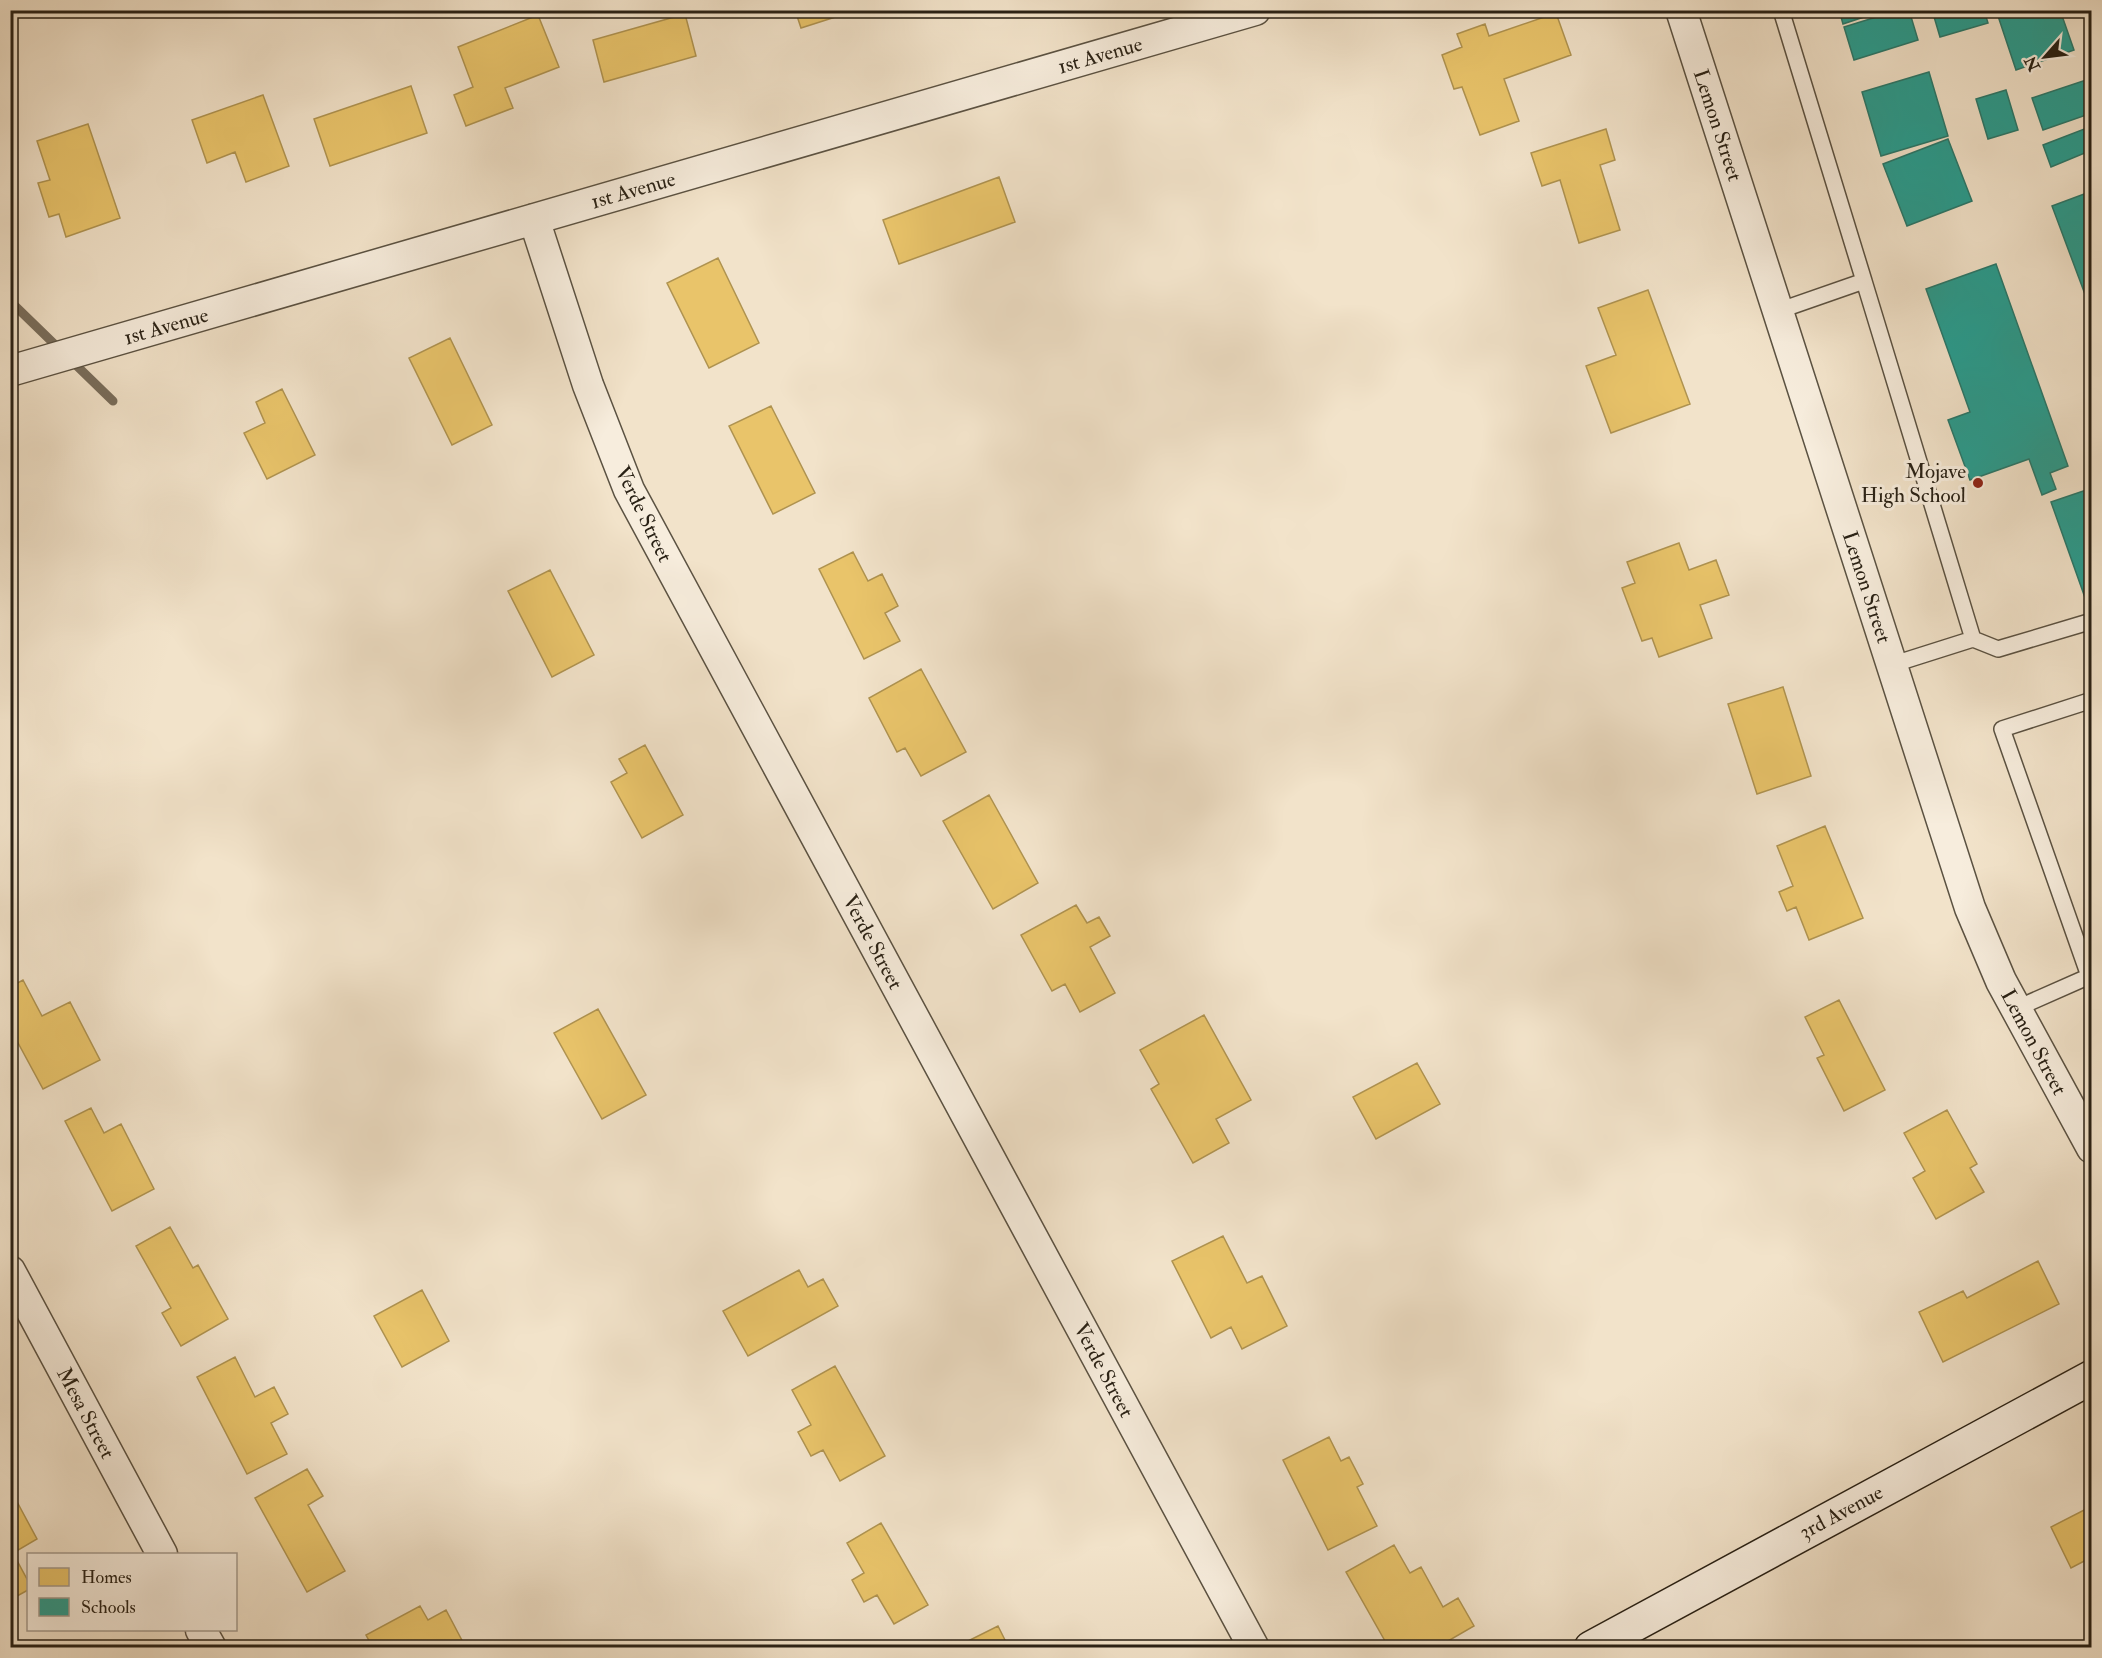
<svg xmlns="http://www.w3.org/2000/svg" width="2102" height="1658" font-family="'IM FELL Double Pica',serif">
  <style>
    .homes { fill: #e9c46a; stroke: #af9350; stroke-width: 1.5 }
    .schools { fill: #2a9d8f; stroke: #2a786a; stroke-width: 1.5 }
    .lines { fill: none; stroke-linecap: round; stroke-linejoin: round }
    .stream { stroke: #796e5c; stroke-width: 9 }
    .lane-casing { stroke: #5b5242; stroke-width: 18 }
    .street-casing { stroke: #5b5242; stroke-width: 33 }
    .secondary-casing { stroke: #292115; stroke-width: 36 }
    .lane { stroke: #f7eddd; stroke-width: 15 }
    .street { stroke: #f7eddd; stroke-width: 30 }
    .secondary { stroke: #f7eddd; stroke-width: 33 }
    .poi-dot { fill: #8f2418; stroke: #f7eddd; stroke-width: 2 }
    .labels { text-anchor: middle; stroke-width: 6; stroke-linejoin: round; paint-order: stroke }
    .street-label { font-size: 21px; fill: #292115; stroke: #f7eddd }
    .poi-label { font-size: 21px; fill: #292115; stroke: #f7eddd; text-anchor: end }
  </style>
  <rect width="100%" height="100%" fill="#f2e3ca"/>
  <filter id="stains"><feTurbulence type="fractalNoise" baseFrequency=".00333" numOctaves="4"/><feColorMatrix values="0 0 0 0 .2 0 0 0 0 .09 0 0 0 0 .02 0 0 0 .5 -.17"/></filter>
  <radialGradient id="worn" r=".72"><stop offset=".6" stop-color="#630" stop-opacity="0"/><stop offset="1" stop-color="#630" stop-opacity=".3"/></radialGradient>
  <path class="homes" d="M795 10H847L848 13 801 28Z
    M1556 13 1571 55 1504 79 1519 121 1480 135 1462 87 1454 89 1442 55 1462 47 1457 34 1485 24 1489 36Z
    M685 14 696 56 604 82 593 40Z
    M538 15 559 67 505 88 513 108 466 126 454 95 473 87 458 47Z
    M411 86 427 133 330 166 314 119Z
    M263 95 289 166 246 182 235 152 207 163 192 120Z
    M88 124 120 218 66 237 59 214 49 217 38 183 50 180 37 141Z
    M1606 129 1615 160 1600 165 1620 230 1579 243 1560 180 1542 186 1531 153Z
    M999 177 1015 222 899 264 883 220Z
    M718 258 759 343 709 368 667 283Z
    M1648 290 1690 404 1611 433 1586 366 1616 355 1598 308Z
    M450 338 492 425 452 445 409 358Z
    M282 389 315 455 267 479 244 433 265 423 256 402Z
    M771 406 815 493 773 514 729 426Z
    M1679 543 1689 570 1716 560 1729 595 1700 605 1712 638 1659 657 1652 638 1642 641 1622 588 1635 583 1627 562Z
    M853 552 868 581 882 574 898 606 885 613 900 641 864 659 819 569Z
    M550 570 594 655 552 677 508 591Z
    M921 669 966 752 921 776 905 748 897 752 869 698Z
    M1783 687 1811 776 1757 794 1728 704Z
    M645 745 683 815 642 838 611 782 627 773 619 759Z
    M989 795 1038 883 993 909 943 821Z
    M1825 826 1863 918 1809 940 1796 907 1787 911 1779 892 1793 886 1777 846Z
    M1076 905 1087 923 1099 917 1110 936 1090 947 1115 993 1080 1012 1065 984 1052 991 1021 935Z
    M23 980 42 1016 70 1002 100 1060 43 1089 10 1028V987Z
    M1839 1000 1885 1090 1844 1111 1817 1058 1824 1055 1805 1017Z
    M598 1009 646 1095 602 1119 554 1033Z
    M1204 1015 1251 1100 1216 1119 1229 1143 1193 1163 1151 1089 1159 1084 1140 1050Z
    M1417 1063 1440 1104 1376 1139 1353 1097Z
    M91 1108 104 1133 121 1124 154 1189 112 1211 65 1121Z
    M1947 1110 1977 1164 1970 1168 1984 1192 1936 1219 1913 1178 1925 1171 1904 1133Z
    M170 1227 193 1268 198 1265 228 1319 181 1346 162 1313 171 1308 136 1246Z
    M1223 1236 1247 1283 1262 1276 1287 1326 1242 1349 1231 1327 1211 1338 1172 1261Z
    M2038 1261 2059 1304 1943 1362 1919 1312 1963 1291 1967 1298Z
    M799 1270 808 1287 823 1279 838 1306 748 1356 723 1311Z
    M422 1290 449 1341 402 1367 374 1316Z
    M235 1357 255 1397 274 1387 288 1414 271 1423 287 1454 247 1474 197 1377Z
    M835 1366 885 1456 840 1481 823 1450 811 1456 798 1432 811 1425 792 1390Z
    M1329 1437 1341 1461 1349 1457 1363 1484 1357 1487 1377 1526 1328 1550 1283 1460Z
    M307 1469 323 1496 308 1505 345 1571 307 1592 255 1498Z
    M15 1498 37 1539 13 1553 28 1581V1590L10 1600V1500Z
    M2092 1506V1557L2071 1568 2051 1527Z
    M881 1523 928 1605 894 1624 877 1595 864 1602 852 1580 864 1573 847 1543Z
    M1394 1545 1410 1573 1421 1567 1443 1607 1458 1598 1474 1626 1436 1648H1389L1346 1572Z
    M420 1606 428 1620 446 1610 466 1648H373L366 1635Z
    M998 1626 1009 1648H954Z"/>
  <path class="schools" d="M1839 10H1885L1843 24Z
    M1899 10H1909L1918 40 1854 60 1844 27Z
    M1932 10H1984L1988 23 1940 37Z
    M1996 10H2060L2074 50 2016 70Z
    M1929 72 1948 136 1881 156 1862 92Z
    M2092 78V113L2043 130 2032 98Z
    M2006 90 2018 130 1988 139 1976 99Z
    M2092 126V150L2051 167 2043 145Z
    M1948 139 1972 201 1907 226 1883 164Z
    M2092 191V313L2052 206Z
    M1996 264 2068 466 2050 473 2056 489 2042 495 2029 459 1970 480 1948 420 1970 412 1926 289Z
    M2092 488V605L2088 606 2051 502Z"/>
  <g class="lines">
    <path class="stream" d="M10 301 113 401"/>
    <defs>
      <path id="lane" d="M1864 281 1973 639 1891 665
        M1778 311 1864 281 1781 10
        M1973 639 1998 649 2092 621
        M2089 976 2002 729 2092 700
        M2015 1009 2092 975"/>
      <path id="street" d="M1681 10 1970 908 2001 981 2092 1148
        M534 219 588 385 629 490 1254 1648
        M10 371 1255 10
        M10 1271 162 1554
        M201 1630 211 1648"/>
      <path id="secondary" d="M1591 1648 2092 1377"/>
    </defs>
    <use href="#lane" class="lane-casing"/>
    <use href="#street" class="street-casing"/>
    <use href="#secondary" class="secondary-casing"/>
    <use href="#lane" class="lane"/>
    <use href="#street" class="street"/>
    <use href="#secondary" class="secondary"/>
  </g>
  <circle class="poi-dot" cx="1978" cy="483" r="6"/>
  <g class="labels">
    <g class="street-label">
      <text transform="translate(1100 55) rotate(-16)" y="7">1st Avenue</text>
      <text transform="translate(1718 125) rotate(72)" y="7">Lemon Street</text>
      <text transform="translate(633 190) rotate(-16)" y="7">1st Avenue</text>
      <text transform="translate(166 326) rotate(-16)" y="7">1st Avenue</text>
      <text transform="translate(644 514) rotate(64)" y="7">Verde Street</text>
      <text transform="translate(1867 587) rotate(72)" y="7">Lemon Street</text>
      <text transform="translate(873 942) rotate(62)" y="7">Verde Street</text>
      <text transform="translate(2034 1042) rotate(62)" y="7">Lemon Street</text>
      <text transform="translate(1104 1370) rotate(62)" y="7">Verde Street</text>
      <text transform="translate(86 1413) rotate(62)" y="7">Mesa Street</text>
      <text transform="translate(1841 1512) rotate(-28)" y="7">3rd Avenue</text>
    </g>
    <g class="poi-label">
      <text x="1966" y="478">Mojave<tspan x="1966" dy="24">High School</tspan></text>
    </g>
  </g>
  <rect width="2102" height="1658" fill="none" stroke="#f2e3ca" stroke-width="36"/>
  <rect x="12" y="12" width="2078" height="1634" fill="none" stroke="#292115" stroke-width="3"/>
  <rect x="18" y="18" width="2066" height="1622" fill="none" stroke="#292115" stroke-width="1.5"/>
  <rect x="27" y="1553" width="210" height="78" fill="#f7eddd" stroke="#a59b8d" stroke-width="1.5"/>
  <rect x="39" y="1568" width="30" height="18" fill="#e9c46a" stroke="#a59b8d" stroke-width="1.5"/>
  <text x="81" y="1583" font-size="18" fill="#292115">Homes</text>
  <rect x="39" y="1598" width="30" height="18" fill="#2a9d8f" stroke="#a59b8d" stroke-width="1.5"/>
  <text x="81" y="1613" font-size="18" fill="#292115">Schools</text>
  <g transform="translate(2045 57) rotate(242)" stroke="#f7eddd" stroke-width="4.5" paint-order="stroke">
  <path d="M0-4.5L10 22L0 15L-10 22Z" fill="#292115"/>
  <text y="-9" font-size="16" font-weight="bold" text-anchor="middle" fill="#292115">N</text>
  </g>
  <rect width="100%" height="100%" filter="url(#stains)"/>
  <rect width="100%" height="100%" fill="url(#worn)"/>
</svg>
